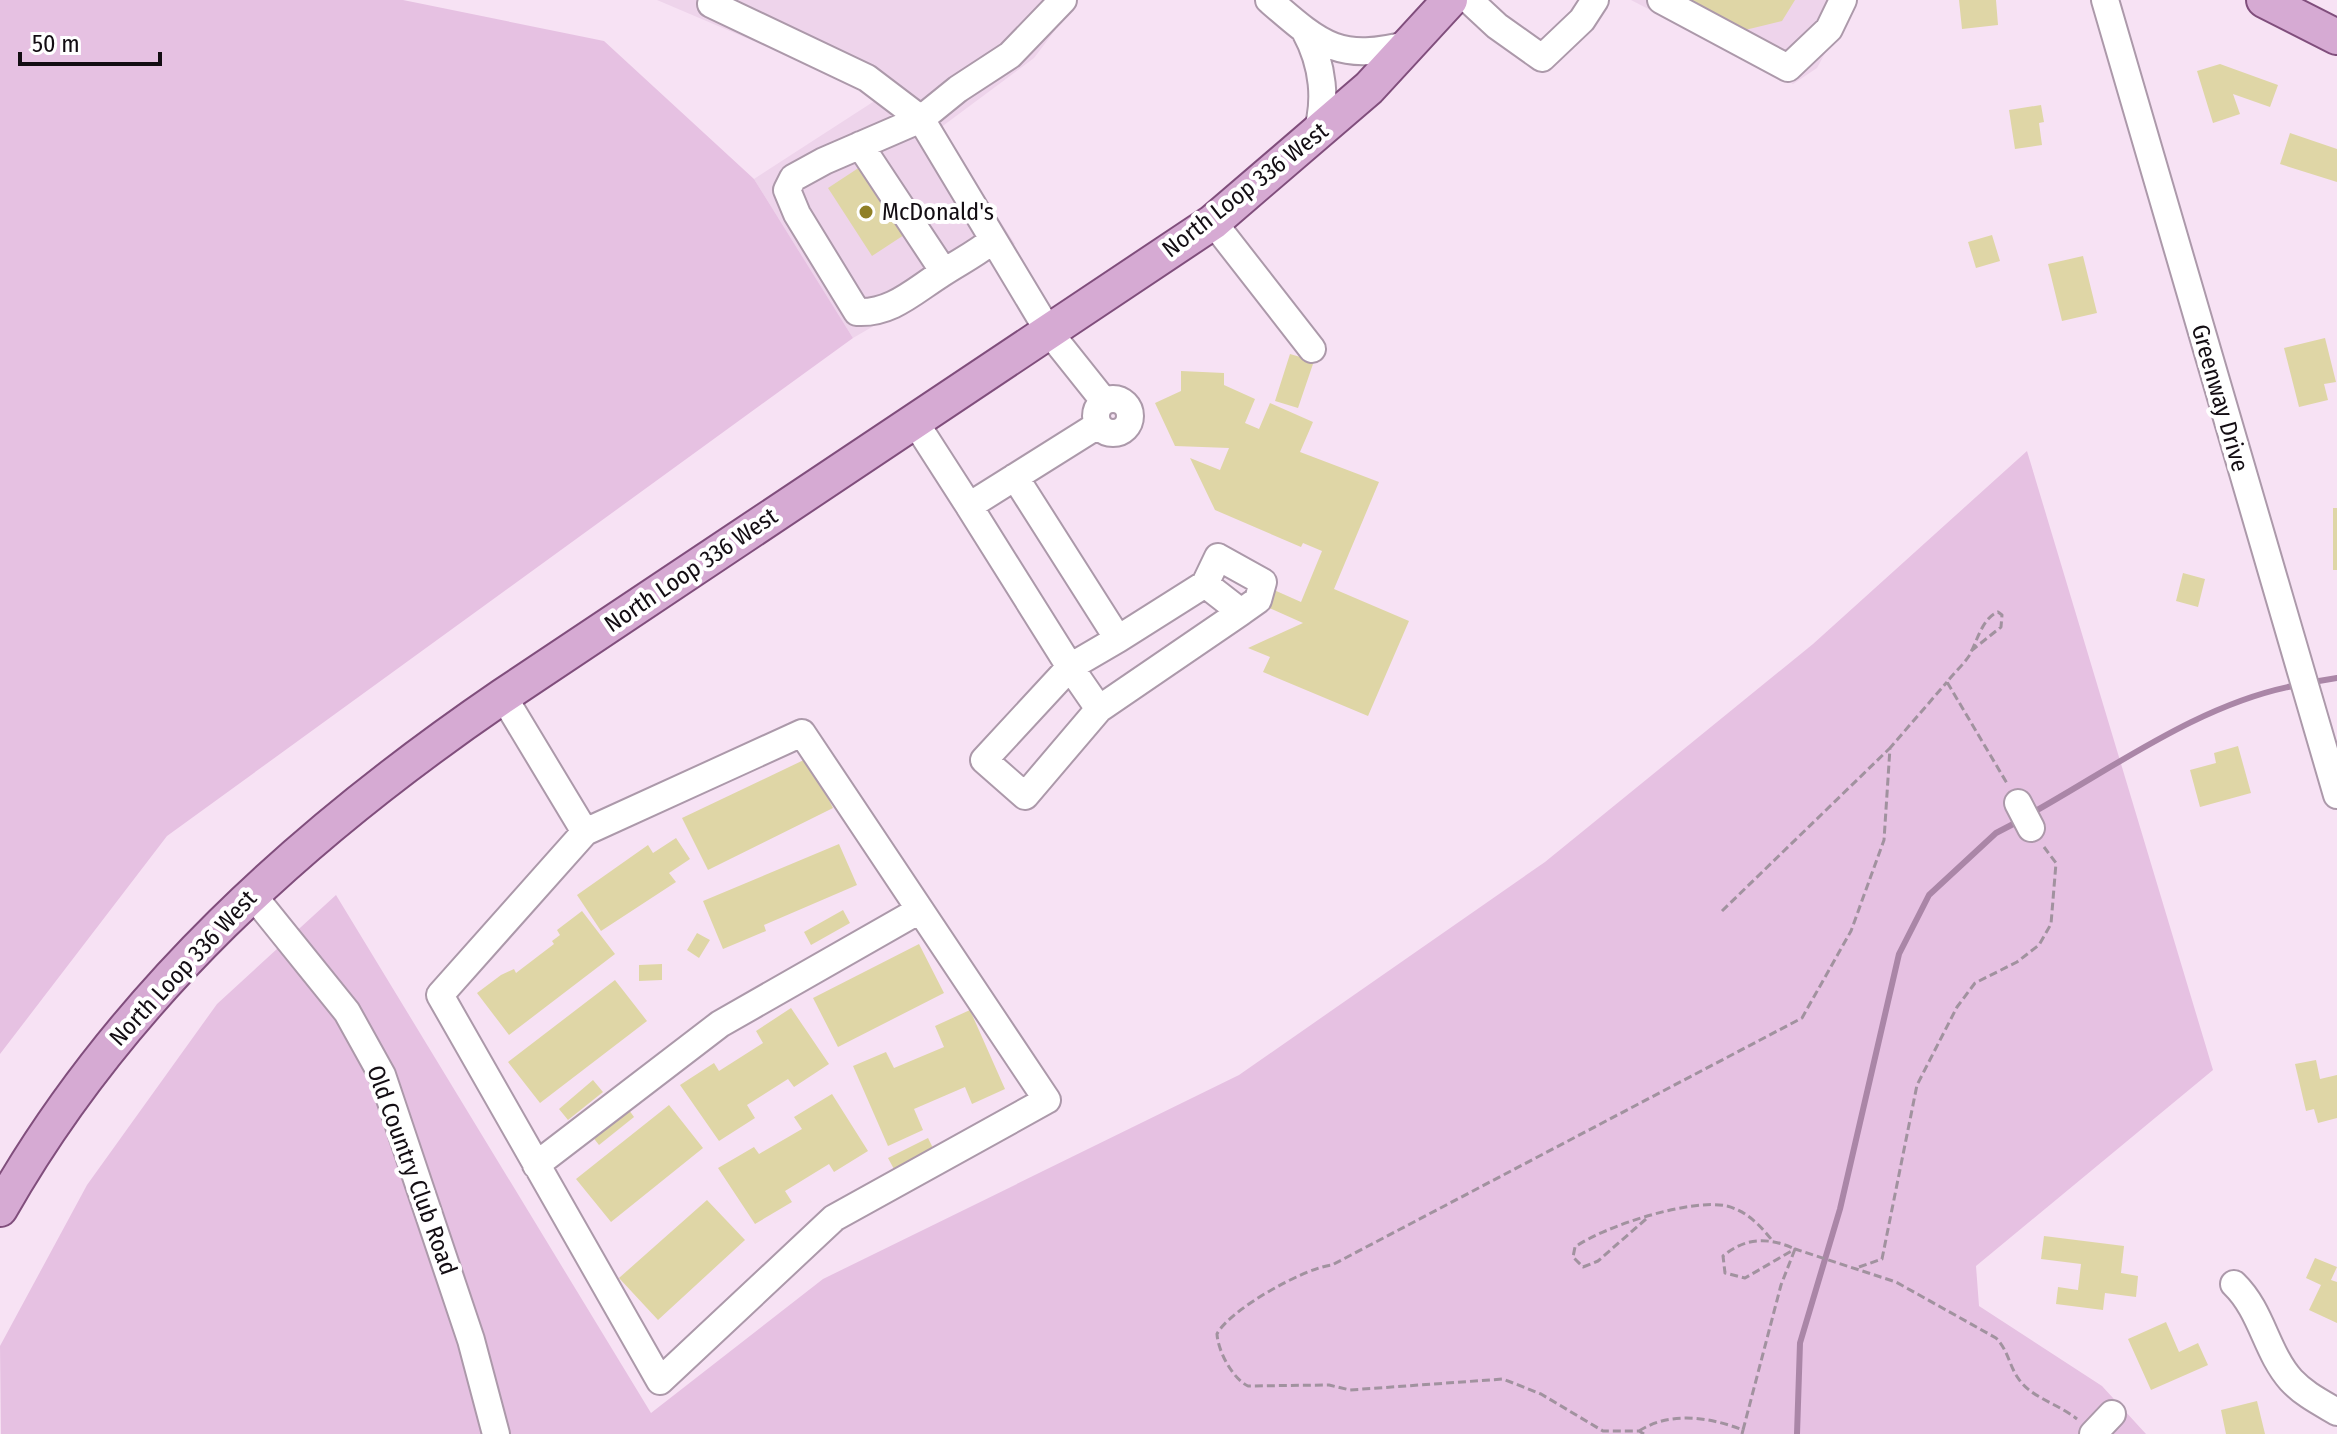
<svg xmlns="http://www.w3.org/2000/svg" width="2337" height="1434" font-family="'Fira Sans Condensed',sans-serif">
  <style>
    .built { fill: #eed4eb }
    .green { fill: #e6c1e2 }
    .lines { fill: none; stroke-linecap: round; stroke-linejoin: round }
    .stream { stroke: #aa86a7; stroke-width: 6 }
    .building { fill: #dfd6a6 }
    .minor-casing { stroke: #ac99aa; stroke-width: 30 }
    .major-casing { stroke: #804e7c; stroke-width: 38 }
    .path { stroke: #a1929f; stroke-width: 3; stroke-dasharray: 8 4; stroke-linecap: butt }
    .minor { stroke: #fff; stroke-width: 26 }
    .major { stroke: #d6aad3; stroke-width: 34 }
    .poi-dot { fill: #8f7f26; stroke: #fff; stroke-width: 3 }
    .labels { text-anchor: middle; stroke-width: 8; stroke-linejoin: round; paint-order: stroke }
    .street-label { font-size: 24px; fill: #130d13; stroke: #fff }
    .poi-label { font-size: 24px; fill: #130d13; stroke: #fff; text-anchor: start }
  </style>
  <rect width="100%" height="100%" fill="#f7e2f4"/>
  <path class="built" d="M657 0H1078L1034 58 940 128 1015 244 853 338 754 179 876 100 857 85Z
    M1631 0H1854L1817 68 1793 84Z"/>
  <path class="green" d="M0 0H403L604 41 754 179 853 338 167 836 0 1054Z
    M2027 451 2213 1070 1976 1266 1979 1306 2102 1386 2146 1434H1L0 1346 87 1185 217 1004 336 895 651 1413 823 1279 1239 1075 1545 862 1813 644Z"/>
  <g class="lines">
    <path class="stream" d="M2313 682 2337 678
      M2032 813C2116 766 2203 702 2298 685
      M1797 1434 1800 1343 1840 1209 1899 954 1929 895 1996 833 2019 821"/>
  </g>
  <path class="building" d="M1688 0H1795L1782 21 1741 31Z
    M1959 0H1996L1998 25 1962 29Z
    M2220 64 2278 85 2270 107 2233 94 2240 114 2213 123 2197 71Z
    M2041 105 2044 122 2039 123 2042 145 2015 149 2009 110Z
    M2290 133 2337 149V182L2280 164Z
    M860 167 904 235 872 256 828 188Z
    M1992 235 2000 261 1976 268 1968 242Z
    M2083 256 2097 313 2062 321 2048 264Z
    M2325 338 2336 382 2324 384 2328 400 2299 407 2284 348Z
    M1290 354 1314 361 1298 408 1275 401Z
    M1181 371 1224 373V385L1255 399 1245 423 1259 429 1270 403 1313 422 1300 452 1379 482 1334 589 1409 621 1368 716 1263 672 1270 657 1248 648 1303 623 1267 607 1274 590 1301 602 1322 551 1303 543 1301 547 1215 510 1190 458 1220 470 1229 448 1175 446 1155 403 1181 391Z
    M2333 508H2337V570H2333Z
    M2183 573 2205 579 2198 607 2176 601Z
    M2238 746 2251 793 2200 807 2190 770 2216 763 2214 753Z
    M808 758 833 808 708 870 682 818Z
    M676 838 690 859 669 873 676 882 601 931 577 895 648 845 653 853Z
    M839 844 857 885 764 925 766 931 723 949 703 901Z
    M843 910 850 923 811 945 804 932Z
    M582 911 615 954 509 1035 477 993 501 975 514 969 516 973 554 944 552 941 560 935 557 930Z
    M697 933 710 940 699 958 687 950Z
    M919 944 944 993 838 1047 813 998Z
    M662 964V980L639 981V965Z
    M615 980 647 1021 540 1103 508 1062Z
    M791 1008 829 1064 794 1087 788 1079 747 1105 755 1118 719 1141 680 1085 714 1063 719 1071 763 1043 756 1031Z
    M970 1010 1005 1089 972 1104 965 1087 914 1109 923 1130 888 1146 853 1066 886 1052 894 1068 944 1047 935 1026Z
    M2316 1060 2320 1079 2337 1075V1118L2318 1123 2314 1109 2306 1111 2295 1064Z
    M593 1080 603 1092 568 1120 559 1109Z
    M832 1094 868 1151 834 1172 829 1164 785 1191 792 1202 755 1224 718 1168 754 1147 759 1154 802 1129 794 1117Z
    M624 1103 634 1117 599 1145 588 1131Z
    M669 1105 703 1148 611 1222 576 1179Z
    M928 1138 935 1152 895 1171 888 1158Z
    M707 1200 745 1240 658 1320 619 1278Z
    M2044 1236 2124 1246 2121 1273 2138 1276 2136 1297 2105 1293 2103 1310 2056 1304 2058 1287 2078 1290 2081 1264 2041 1259Z
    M2315 1258 2337 1267 2331 1280 2337 1282V1323L2309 1310 2321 1285 2306 1278Z
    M2166 1322 2179 1352 2198 1343 2208 1365 2151 1390 2128 1339Z
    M2257 1401 2265 1434H2226L2221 1410Z"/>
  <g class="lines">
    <defs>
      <path id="minor" d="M712 0 711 4 867 78 921 119 1049 332 1104 401
        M1269 0C1322 46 1339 62 1410 44
        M1469 0 1497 26 1542 58 1582 20 1595 0
        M1661 0 1788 68 1829 29 1843 0
        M2105 0 2337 795
        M1305 31C1323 64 1328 102 1315 138
        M860 145 944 272
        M1213 222 1312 349
        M993 240C976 254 959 262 941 274 914 291 891 314 857 312L797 214 787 190 793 178 824 161 921 119 958 89 1010 55 1063 0
        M1096 416a17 17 0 1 1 34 0a17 17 0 1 1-34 0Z
        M915 422 969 506 1098 425
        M969 506 1070 667 1118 639 1015 477
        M1205 584 1218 557 1263 582 1258 600 1241 612
        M503 696 585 832
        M1099 709 1070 667 984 760 1025 796 1099 709 1241 612 1205 584 1118 639
        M802 733 1047 1100 834 1218 660 1381 440 995 585 832Z
        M2018 803 2031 828
        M251 893 347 1012 382 1075 471 1340 496 1434
        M536 1165 720 1024 918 911
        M2234 1284C2262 1311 2266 1352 2291 1380 2304 1394 2320 1402 2337 1412
        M2093 1434 2112 1414"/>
      <path id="major" d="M2264 0 2337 37
        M0 1209C120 997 304 832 503 696L1213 222 1369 88 1450 0"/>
    </defs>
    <use href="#minor" class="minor-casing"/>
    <use href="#major" class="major-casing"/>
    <path class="path" d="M1971 651 2001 627 2002 615 1998 612C1982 618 1977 642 1969 656 1963 665 1954 673 1947 682L2008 785
      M1722 911 1890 748
      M1646 1219 1598 1261 1583 1267 1573 1257 1575 1247C1605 1226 1691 1198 1727 1206 1746 1211 1759 1224 1771 1239
      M1859 1267 1882 1259 1917 1085 1957 1007 1975 983 2017 962 2039 945 2051 924 2056 863 2044 847
      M1743 1430 1781 1285 1795 1249C1769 1237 1746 1237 1723 1256L1725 1273 1745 1278 1795 1249 1896 1282 1996 1338C2008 1350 2009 1365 2018 1378 2031 1398 2059 1404 2077 1419
      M1639 1431C1670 1411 1710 1417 1743 1430L1742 1434
      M1644 1434 1639 1431H1603L1541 1394 1503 1379 1350 1390 1329 1385 1248 1386C1232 1378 1218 1351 1217 1334 1229 1310 1304 1268 1332 1265L1802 1018 1851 931 1884 840 1890 748 1947 682"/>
    <use href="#minor" class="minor"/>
    <use href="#major" class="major"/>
  </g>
  <circle class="poi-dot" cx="866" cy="212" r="8"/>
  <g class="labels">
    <g class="street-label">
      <text transform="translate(1245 190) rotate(-38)" y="8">North Loop 336 West</text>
      <text transform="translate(2220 398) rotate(74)" y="8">Greenway Drive</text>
      <text transform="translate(691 570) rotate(-34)" y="8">North Loop 336 West</text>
      <text transform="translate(183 968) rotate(-47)" y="8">North Loop 336 West</text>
      <text transform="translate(412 1170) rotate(70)" y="8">Old Country Club Road</text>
    </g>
    <g class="poi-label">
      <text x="882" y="220">McDonald's</text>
    </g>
  </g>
  <path d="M20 52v12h140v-12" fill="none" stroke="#130d13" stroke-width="4"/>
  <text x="32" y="52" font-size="24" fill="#130d13" stroke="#ffffff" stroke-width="6" paint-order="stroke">50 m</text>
</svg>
